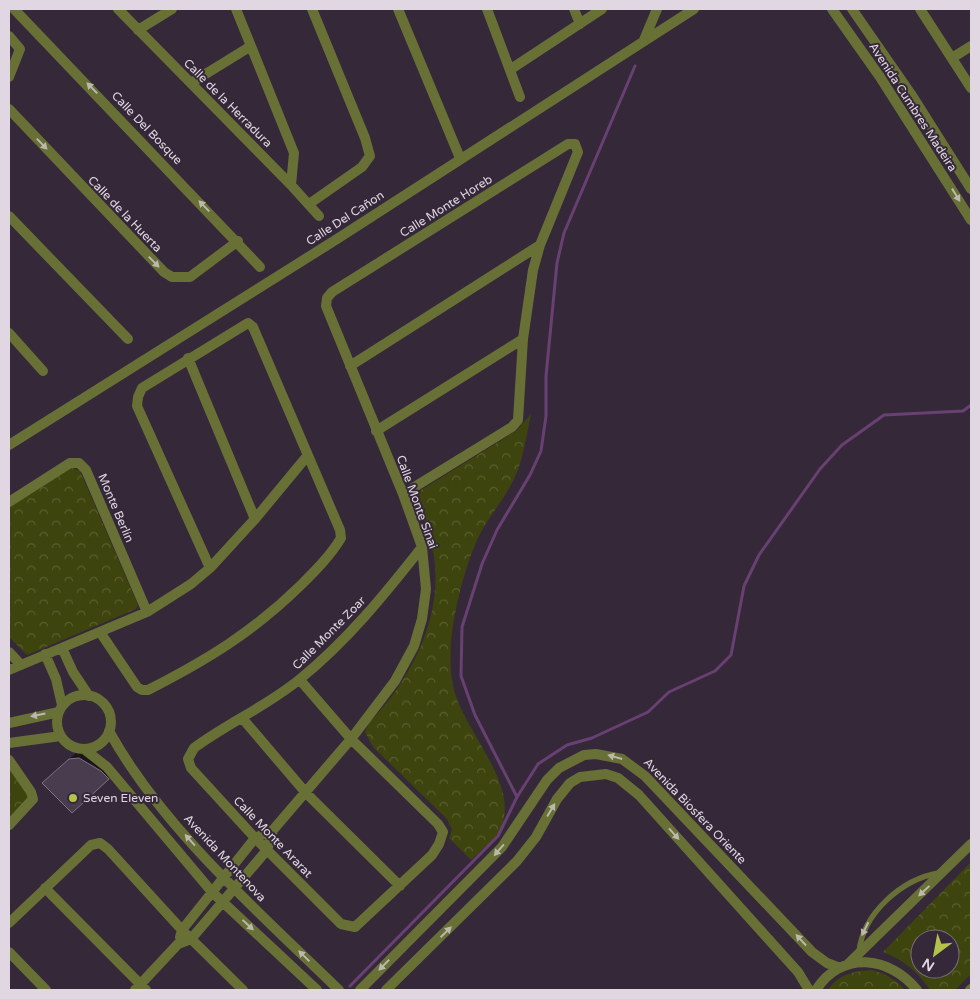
<svg xmlns="http://www.w3.org/2000/svg" width="980" height="999" font-family="'Varela Round',sans-serif">
  <style>
    .park { fill: url(#park-crowns); fill-rule: evenodd }
    .shadow { fill: #0007 }
    .lines { fill: none; stroke-linecap: round; stroke-linejoin: round }
    .stream { stroke: #684072; stroke-width: 3 }
    .building { fill: #493c4e; stroke: #817286 }
    .service { stroke: #687036; stroke-width: 5.5 }
    .minor { stroke: #687036; stroke-width: 10 }
    .oneway { fill: #bcb8ae }
    .poi-dot { fill: #b3c24b; stroke: #352839; stroke-width: 2 }
    .labels { text-anchor: middle; stroke-width: 4; stroke-linejoin: round; paint-order: stroke }
    .street-label { font-size: 12px; fill: #e0d7e2; stroke: #352839 }
    .poi-label { font-size: 12px; fill: #e0d7e2; stroke: #352839; text-anchor: start }
  </style>
  <defs>
    <pattern id="park-crowns" width="20" height="18" patternUnits="userSpaceOnUse" patternTransform="scale(1.25)"><rect width="20" height="18" fill="#3e440d"/><path d="M2 6a3 3 0 1 1 6 0M12 15a3 3 0 1 1 6 0" fill="none" stroke="#5a5e30"/></pattern>
  </defs>
  <rect width="100%" height="100%" fill="#352839"/>
  <path class="park" d="M531 414C527 433 524 454 517 472 508 495 491 513 480 534 465 564 454 610 451 643 450 660 450 679 456 696 468 734 519 787 501 827 496 840 481 850 471 860L449 838 452 830 447 819 373 747 365 732 369 723C411 680 443 618 434 556 430 536 422 517 417 497L418 492 516 431Z
    M71 467 80 471 138 605 136 609 27 655 9 637V507Z
    M9 769 27 789V801L9 819Z
    M971 862V974L955 990H930C918 972 904 960 883 952ZM920 939H950V969H920Z
    M872 970C886 974 896 979 905 990H828C838 974 855 971 872 970Z"/>
  <path class="shadow" d="M86 751 115 771 108 778 50 776 77 752Z"/>
  <g class="lines">
    <path class="stream" d="M517 797 475 715 461 676 462 627 482 564 497 530 530 475 541 451 546 416V376L557 263 564 233 635 66
      M350 986 498 836 517 797 538 764 567 745 592 738 648 712 669 692 715 671 731 655 744 586 759 555 820 469 842 445 884 415 963 411 971 405"/>
  </g>
  <path class="building" d="M79 758 101 771 109 779 72 813 42 783 69 759Z"/>
  <g class="lines">
    <path class="service" d="M859 952C863 913 902 879 939 873"/>
    <path class="minor" d="M14 9 260 267
      M118 9 291 185 319 216
      M236 9 294 153 291 185
      M398 9 460 158
      M487 9 520 97
      M574 9 580 24
      M832 9 880 77 971 220
      M852 9 911 94 971 189
      M920 9 971 88
      M138 30 172 9
      M9 36 20 49 9 77
      M644 40 657 9
      M952 58 971 46
      M511 69 602 9
      M191 83 251 46
      M9 109 164 272 172 277H190L238 241
      M309 204 362 167 370 156 365 138 312 9
      M9 216 128 339
      M9 333 43 371
      M188 358 255 519
      M350 366 540 245
      M376 431 523 339
      M9 445 337 239 694 9
      M9 502 70 463H79L86 470 147 612
      M100 632 137 687 142 690H148C207 660 253 632 301 585 315 571 331 555 341 538L340 530 253 327 248 323 142 388 138 397 137 406 210 568
      M62 648 73 672 89 696
      M9 652 21 665
      M45 654 56 679 62 705
      M9 670 147 612 191 584 210 568 255 519 308 455
      M300 680 351 739 438 824 443 832 439 844 432 855 355 927 341 924 255 838 191 768 188 759 194 748C228 723 267 706 300 679 347 641 385 594 422 547
      M57 722a27 27 0 1 1 54 0a27 27 0 1 1-54 0Z
      M242 718 306 793 400 886
      M9 723 59 712
      M109 731C163 829 259 912 339 990
      M9 743 61 736
      M84 749 107 767 212 892 317 990
      M9 760 31 792 33 799 9 825
      M45 888 146 990
      M9 923 91 845 100 843 108 849 182 930 243 990
      M180 937 182 930 255 838 273 830
      M9 952 46 990
      M847 965 971 844
      M135 990 178 944 191 939 267 850 273 830 351 739 395 681 414 646 422 619 426 589 422 547 403 494 326 306 327 298 332 292 568 144H575L578 152 540 245 533 270 523 339 518 420 512 427 403 494
      M360 990 502 847 547 780 559 768 584 755 596 754 622 759 645 776 812 952 827 963 840 968
      M386 990 517 861 536 837 557 799 570 783 580 777 606 774 618 778 639 795 798 972 809 990
      M816 990C841 950 890 956 917 990
      M970 990 971 989"/>
  </g>
  <defs><path id="oneway-solid" d="M-6-.8H1V-3.2L6.5 0L1 3.2V.8H-6Z" transform="scale(1.25)"/></defs>
  <g class="oneway">
    <use href="#oneway-solid" transform="translate(92 88) rotate(-134)"/>
    <use href="#oneway-solid" transform="translate(42 144) rotate(46)"/>
    <use href="#oneway-solid" transform="translate(956 195) rotate(58)"/>
    <use href="#oneway-solid" transform="translate(204 206) rotate(-134)"/>
    <use href="#oneway-solid" transform="translate(154 262) rotate(46)"/>
    <use href="#oneway-solid" transform="translate(38 715) rotate(169)"/>
    <use href="#oneway-solid" transform="translate(615 757) rotate(-164)"/>
    <use href="#oneway-solid" transform="translate(551 810) rotate(-59)"/>
    <use href="#oneway-solid" transform="translate(674 834) rotate(48)"/>
    <use href="#oneway-solid" transform="translate(190 840) rotate(-132)"/>
    <use href="#oneway-solid" transform="translate(499 850) rotate(131)"/>
    <use href="#oneway-solid" transform="translate(924 891) rotate(137)"/>
    <use href="#oneway-solid" transform="translate(248 925) rotate(43)"/>
    <use href="#oneway-solid" transform="translate(865 929) rotate(116)"/>
    <use href="#oneway-solid" transform="translate(446 932) rotate(-44)"/>
    <use href="#oneway-solid" transform="translate(801 940) rotate(-133)"/>
    <use href="#oneway-solid" transform="translate(304 956) rotate(-136)"/>
    <use href="#oneway-solid" transform="translate(384 965) rotate(134)"/>
  </g>
  <circle class="poi-dot" cx="73" cy="798" r="5"/>
  <g class="labels">
    <g class="street-label">
      <text transform="translate(228 103) rotate(45)" y="4">Calle de la Herradura</text>
      <text transform="translate(913 107) rotate(57)" y="4">Avenida Cumbres Madeira</text>
      <text transform="translate(147 128) rotate(46)" y="4">Calle Del Bosque</text>
      <text transform="translate(446 206) rotate(-32)" y="4">Calle Monte Horeb</text>
      <text transform="translate(125 214) rotate(46)" y="4">Calle de la Huerta</text>
      <text transform="translate(345 218) rotate(-33)" y="4">Calle Del Cañon</text>
      <text transform="translate(417 502) rotate(70)" y="4">Calle Monte Sinai</text>
      <text transform="translate(116 508) rotate(67)" y="4">Monte Berlín</text>
      <text transform="translate(329 633) rotate(-45)" y="4">Calle Monte Zoar</text>
      <text transform="translate(695 811) rotate(46)" y="4">Avenida Biosfera Oriente</text>
      <text transform="translate(273 837) rotate(46)" y="4">Calle Monte Ararat</text>
      <text transform="translate(225 858) rotate(47)" y="4">Avenida Montenova</text>
    </g>
    <g class="poi-label">
      <text x="83" y="802">Seven Eleven</text>
    </g>
  </g>
  <rect width="980" height="999" fill="none" stroke="#e0d7e2" stroke-width="20"/>
  <g transform="translate(935 954) rotate(212)"><circle r="24" fill="#352839" stroke="#796e7d"/>
  <path d="M0-4L9 19L0 12L-9 19Z" fill="#b3c24b"/>
  <text y="-8" font-size="14" font-weight="bold" text-anchor="middle" fill="#e0d7e2">N</text>
  </g>
</svg>
